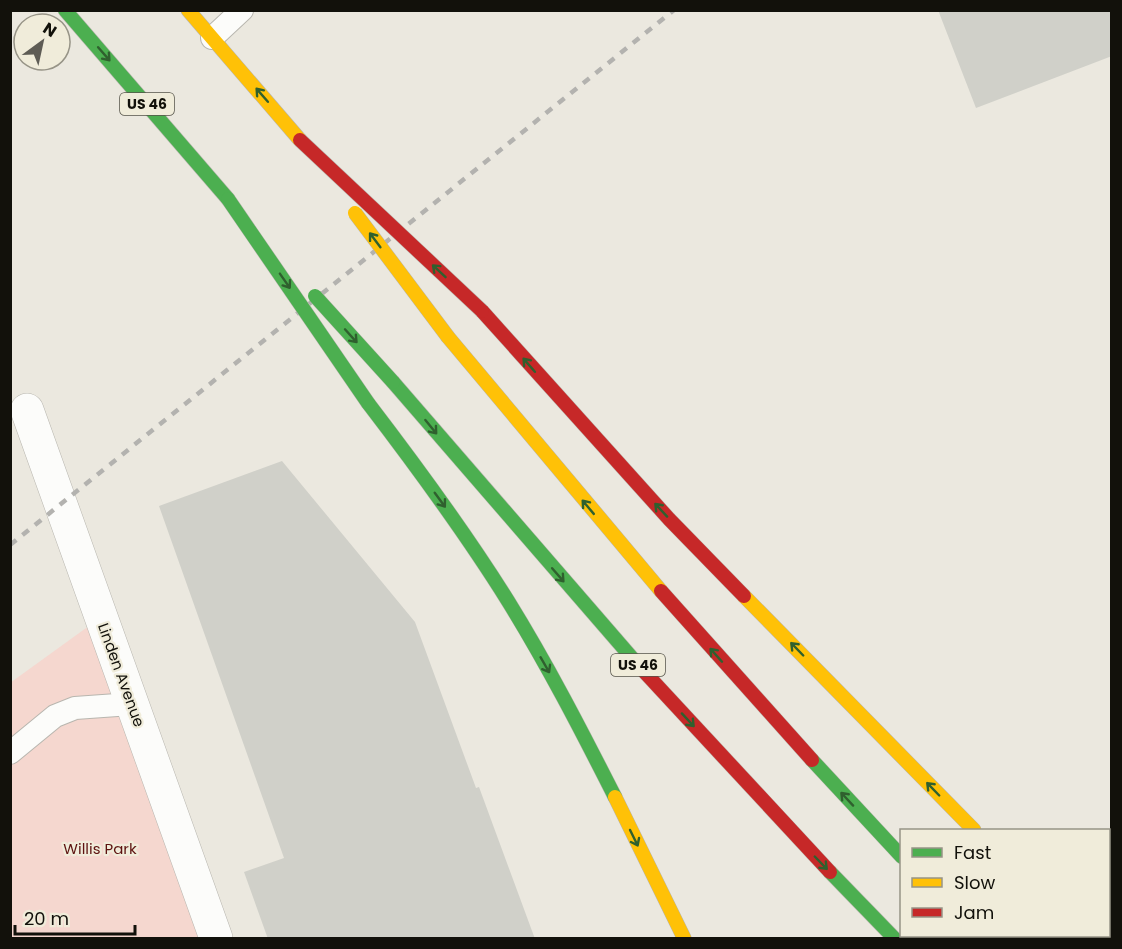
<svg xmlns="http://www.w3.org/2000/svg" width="1122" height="949" font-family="Poppins,sans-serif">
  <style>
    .green { fill: #f5d7cf }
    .building { fill: #d0d0c9 }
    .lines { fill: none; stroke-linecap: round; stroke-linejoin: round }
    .lane-casing { stroke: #b8b6af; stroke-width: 24 }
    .street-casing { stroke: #b8b6af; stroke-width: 34 }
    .fast-casing { stroke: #b8b6af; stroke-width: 15 }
    .slow-casing { stroke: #b8b6af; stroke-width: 15 }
    .jam-casing { stroke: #b8b6af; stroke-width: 15 }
    .lane { stroke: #fcfcfa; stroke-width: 22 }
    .street { stroke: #fcfcfa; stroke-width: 33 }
    .fast { stroke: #4caf50; stroke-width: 14 }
    .slow { stroke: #ffc107; stroke-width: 14 }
    .jam { stroke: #c62828; stroke-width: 14 }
    .rail { stroke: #b3b2af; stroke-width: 4.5; stroke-dasharray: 8 8; stroke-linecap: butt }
    .fast-bridge-casing { stroke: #b8b6af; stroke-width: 15; stroke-linecap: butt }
    .slow-bridge-casing { stroke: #b8b6af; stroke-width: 15; stroke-linecap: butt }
    .jam-bridge-casing { stroke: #b8b6af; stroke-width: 15; stroke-linecap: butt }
    .fast-bridge { stroke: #4caf50; stroke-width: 14 }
    .slow-bridge { stroke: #ffc107; stroke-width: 14 }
    .jam-bridge { stroke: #c62828; stroke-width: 14 }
    .oneway { stroke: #2f602e }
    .labels { text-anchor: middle; stroke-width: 4.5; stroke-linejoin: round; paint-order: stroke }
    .shield { fill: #f0ecda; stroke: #555349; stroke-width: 1.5 }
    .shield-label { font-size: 14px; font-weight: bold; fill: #12110b }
    .street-label { font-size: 15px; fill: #12110b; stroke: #f0ecda }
    .park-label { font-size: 15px; fill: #5d1310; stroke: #f0ecda }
  </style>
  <rect width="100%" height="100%" fill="#ebe8df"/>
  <path class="green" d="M111 610 225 938H11L10 683Z"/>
  <path class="building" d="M938 10H1112V56L976 108Z
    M282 461 415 622 476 788 479 787 535 939H268L244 872 284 858 159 506Z"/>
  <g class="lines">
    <defs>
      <path id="lane" d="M212 38 242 10
        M10 753 55 716 75 708 131 704"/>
      <path id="street" d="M27 410 216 938"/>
      <path id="fast" d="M65 10 228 199
        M393 382 639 666
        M368 403C417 467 465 532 508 601 547 664 581 730 615 797
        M812 760 902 857
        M830 872 894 938
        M976 936 979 938"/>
      <path id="slow" d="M188 10 300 140
        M448 337 661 591
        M744 596 974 830
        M615 797 684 938"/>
      <path id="jam" d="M482 311 669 519 744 596
        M661 591 812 760
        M639 666 830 872
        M1077 936 1080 938"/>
    </defs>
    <use href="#lane" class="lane-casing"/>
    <use href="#street" class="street-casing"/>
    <use href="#fast" class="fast-casing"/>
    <use href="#slow" class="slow-casing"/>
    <use href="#jam" class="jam-casing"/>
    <use href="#lane" class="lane"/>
    <use href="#street" class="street"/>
    <use href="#fast" class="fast"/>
    <use href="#slow" class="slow"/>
    <use href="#jam" class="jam"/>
    <path class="rail" d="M10 545 674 10"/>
    <defs>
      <path id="fast-bridge" d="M228 199 368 403
        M315 296 393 382"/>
      <path id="slow-bridge" d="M355 213 448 337"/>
      <path id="jam-bridge" d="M300 140 482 311"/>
    </defs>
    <use href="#fast-bridge" class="fast-bridge-casing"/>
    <use href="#slow-bridge" class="slow-bridge-casing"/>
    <use href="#jam-bridge" class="jam-bridge-casing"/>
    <use href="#fast-bridge" class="fast-bridge"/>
    <use href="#slow-bridge" class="slow-bridge"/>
    <use href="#jam-bridge" class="jam-bridge"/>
  </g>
  <defs><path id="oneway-shaft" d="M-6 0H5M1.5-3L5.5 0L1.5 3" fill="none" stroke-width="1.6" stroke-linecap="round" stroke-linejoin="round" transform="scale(1.5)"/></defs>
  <g class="oneway">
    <use href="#oneway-shaft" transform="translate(104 54) rotate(49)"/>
    <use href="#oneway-shaft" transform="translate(262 95) rotate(-131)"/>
    <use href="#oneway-shaft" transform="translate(375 240) rotate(-127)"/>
    <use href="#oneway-shaft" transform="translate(439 271) rotate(-137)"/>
    <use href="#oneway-shaft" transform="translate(285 281) rotate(55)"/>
    <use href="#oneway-shaft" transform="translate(351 336) rotate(48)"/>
    <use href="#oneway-shaft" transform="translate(529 365) rotate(-131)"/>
    <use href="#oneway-shaft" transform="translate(431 427) rotate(51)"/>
    <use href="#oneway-shaft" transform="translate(440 500) rotate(54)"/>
    <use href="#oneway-shaft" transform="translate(588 507) rotate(-130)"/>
    <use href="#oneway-shaft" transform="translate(661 510) rotate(-133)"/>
    <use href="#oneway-shaft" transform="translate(558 575) rotate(49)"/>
    <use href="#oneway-shaft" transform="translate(797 649) rotate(-134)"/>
    <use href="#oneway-shaft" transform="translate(716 655) rotate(-132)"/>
    <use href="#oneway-shaft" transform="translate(545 665) rotate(60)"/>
    <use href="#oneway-shaft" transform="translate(688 720) rotate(47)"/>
    <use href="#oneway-shaft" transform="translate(933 789) rotate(-134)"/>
    <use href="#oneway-shaft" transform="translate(847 799) rotate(-133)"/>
    <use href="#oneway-shaft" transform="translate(634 838) rotate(64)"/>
    <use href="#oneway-shaft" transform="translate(821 863) rotate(46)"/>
  </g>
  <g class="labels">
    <g class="shield">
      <rect x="120" y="93" width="54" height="22" rx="4.5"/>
      <rect x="611" y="654" width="54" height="22" rx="4.5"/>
    </g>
    <g class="shield-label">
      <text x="147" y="109">US 46</text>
      <text x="638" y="670">US 46</text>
    </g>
    <g class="street-label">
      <text transform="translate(121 675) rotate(70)" y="5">Linden Avenue</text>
    </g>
    <g class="park-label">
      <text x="100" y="854">Willis Park</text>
    </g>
  </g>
  <rect width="1122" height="949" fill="none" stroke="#12110b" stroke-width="24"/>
  <rect x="900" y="829" width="210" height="108" fill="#f0ecda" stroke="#979487" stroke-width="1.5"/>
  <rect x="912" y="848" width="30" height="9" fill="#4caf50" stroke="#979487" stroke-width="1.5"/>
  <text x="954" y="859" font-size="18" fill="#12110b">Fast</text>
  <rect x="912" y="878" width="30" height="9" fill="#ffc107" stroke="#979487" stroke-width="1.5"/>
  <text x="954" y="889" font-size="18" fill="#12110b">Slow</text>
  <rect x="912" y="908" width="30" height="9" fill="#c62828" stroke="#979487" stroke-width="1.5"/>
  <text x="954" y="919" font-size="18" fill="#12110b">Jam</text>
  <g transform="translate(42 42) rotate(33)"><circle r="28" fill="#f0ecda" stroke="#979487" stroke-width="1.5"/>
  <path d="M0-4.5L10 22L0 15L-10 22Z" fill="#5e5c55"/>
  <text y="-9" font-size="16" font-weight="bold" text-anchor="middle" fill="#12110b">N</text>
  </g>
  <path d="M15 925v9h120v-9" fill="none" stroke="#12110b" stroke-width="3"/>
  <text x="24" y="925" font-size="18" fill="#12110b" stroke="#f0ecda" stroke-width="4.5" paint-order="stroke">20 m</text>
</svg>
